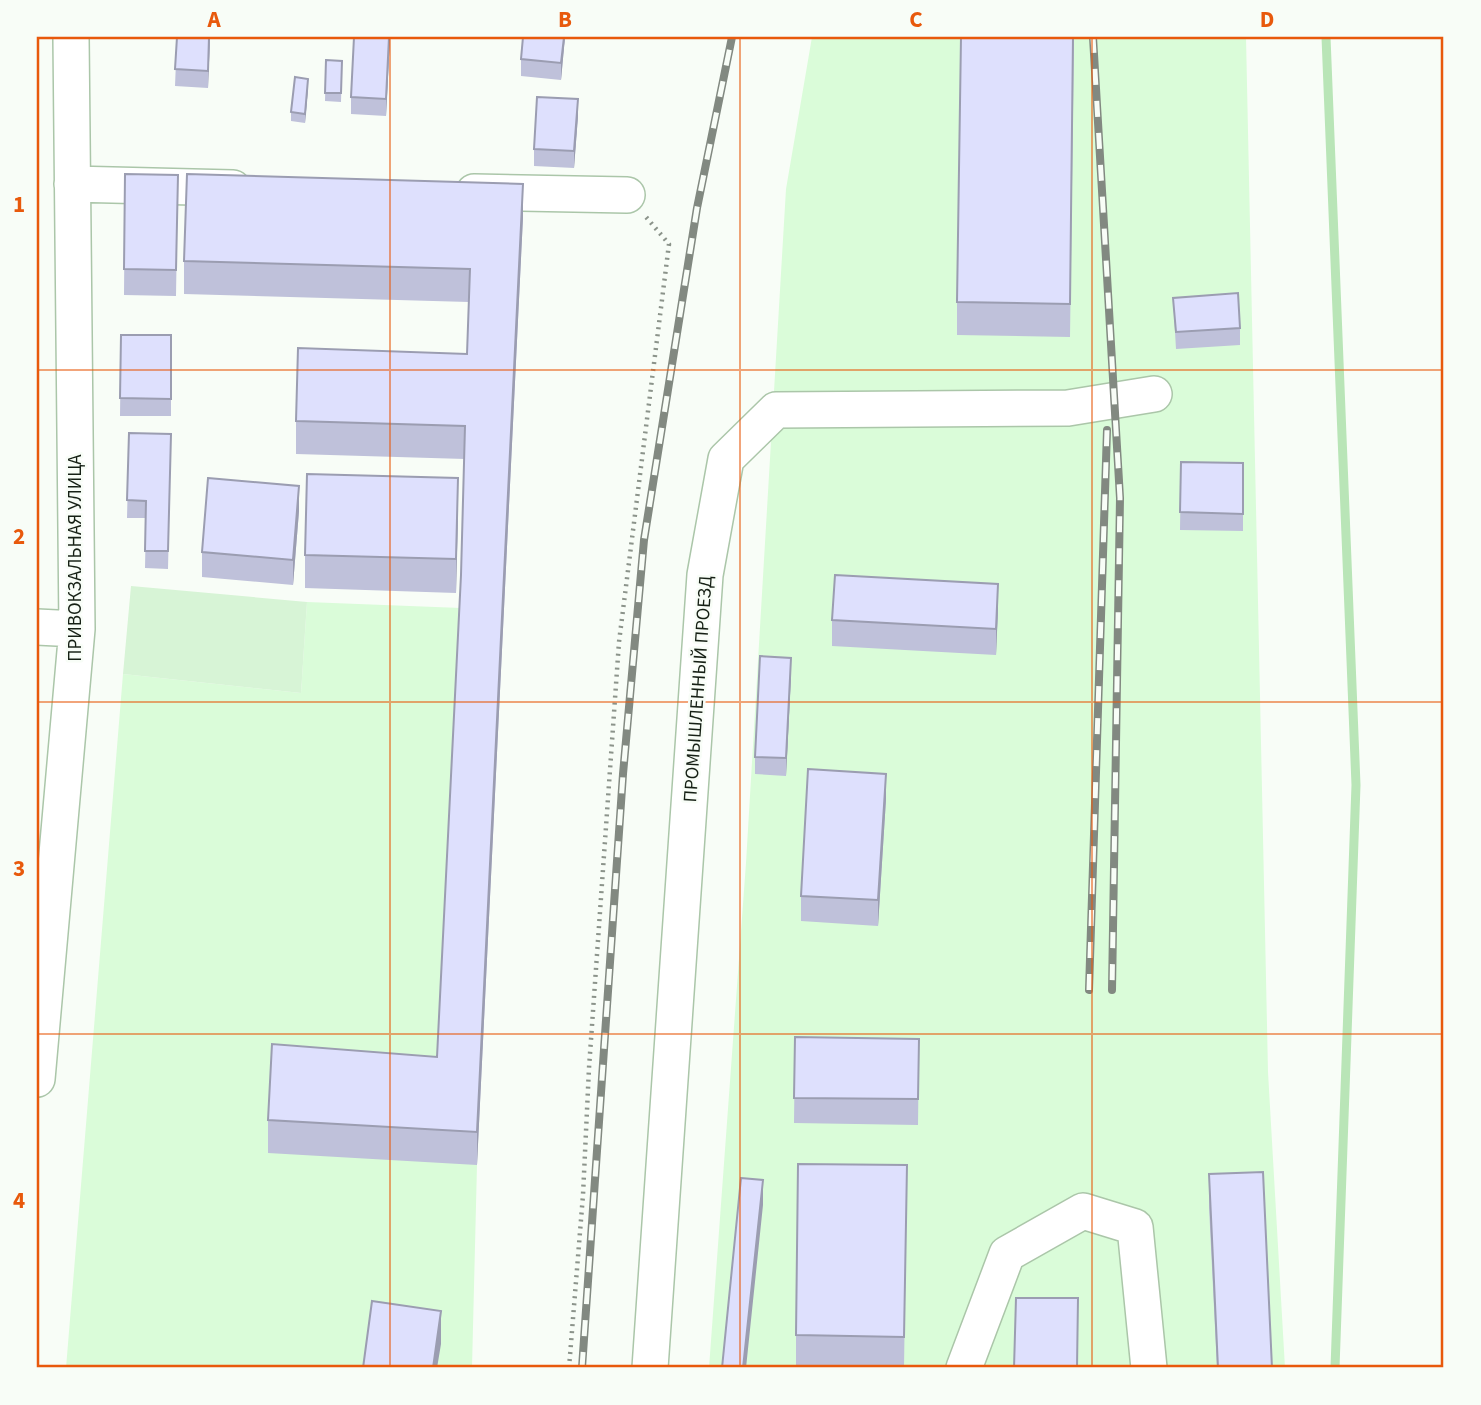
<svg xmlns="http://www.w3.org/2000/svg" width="1481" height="1405" font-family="'Source Sans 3',sans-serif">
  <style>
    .built { fill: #dafcd9 }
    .green { fill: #d7f4d6 }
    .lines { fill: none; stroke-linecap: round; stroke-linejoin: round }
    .stream { stroke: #b9e5b7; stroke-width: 9 }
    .minor-casing { stroke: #abc6a9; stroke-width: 38 }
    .path { stroke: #8b938a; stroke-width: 4.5; stroke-dasharray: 2 5; stroke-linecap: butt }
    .minor { stroke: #fff; stroke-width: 35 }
    .rail-casing { stroke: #828981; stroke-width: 8 }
    .rail { stroke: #f8fdf7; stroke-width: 5; stroke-dasharray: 16; stroke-linecap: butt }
    .wall { fill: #bfc1da }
    .shaded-wall { fill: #9b9db1 }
    .building { fill: #dee0fd; stroke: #9b9db1; stroke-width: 2 }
    .grid { fill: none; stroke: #e8590c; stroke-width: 2; stroke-opacity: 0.55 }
    .labels { text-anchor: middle; stroke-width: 5; stroke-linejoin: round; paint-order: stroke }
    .street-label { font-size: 19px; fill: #162015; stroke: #f8fdf7 }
    .neatline { fill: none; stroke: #e8590c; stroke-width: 2.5 }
    .grid-label { font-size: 23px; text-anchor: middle; font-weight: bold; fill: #e8590c }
  </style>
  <rect width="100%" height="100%" fill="#f8fdf7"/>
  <path class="built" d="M812 37H1246L1268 1072 1285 1368H709L746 863 786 189Z
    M307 602 461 608 477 1165 472 1368H66L123 674 301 693Z"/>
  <path class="green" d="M131 586 307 602 301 693 123 674Z"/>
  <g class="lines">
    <path class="stream" d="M1326 37 1356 785 1335 1368"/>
    <defs>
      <path id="minor" d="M72 184 233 188
        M474 192 627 195
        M37 627 77 629
        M37 1079 77 629 71 37
        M650 1368 705 575 726 459 776 410 1068 408 1154 394
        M964 1368 1007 1254 1083 1211 1135 1227 1149 1368"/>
    </defs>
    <use href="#minor" class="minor-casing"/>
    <path class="path" d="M569 1368 583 1195 589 1068 619 642 669 244 646 217"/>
    <use href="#minor" class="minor"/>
    <defs>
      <path id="rail" d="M1093 37 1120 498 1112 990
        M1089 990 1107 430
        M582 1368 623 774 644 540 697 208 732 37"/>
    </defs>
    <use href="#rail" class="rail-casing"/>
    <use href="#rail" class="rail"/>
  </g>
  <path class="wall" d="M177 37H210L208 88 175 86Z
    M390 37 386 116 351 114V97Z
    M565 37 561 80 521 76V59Z
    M1074 37 1070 337 957 335V302Z
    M326 60 342 61 341 102 325 101Z
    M308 88 305 123 291 121V112Z
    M578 116 574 168 534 166V149Z
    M125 174 178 175 176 296 124 295Z
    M523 217 477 1165 268 1153V1120L437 1057 461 575 465 459 296 454V421L467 354 469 302 184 294V261Z
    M1173 298 1240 328V345L1176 349Z
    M121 335H171V416H120Z
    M129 433 171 434 168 569 145 568 146 518H127Z
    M1181 462 1243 463V531L1180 530Z
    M299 511 293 585 202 577V552Z
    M458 511 456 593 305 588V555Z
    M998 609 996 655 832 646V620Z
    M791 675 786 776 755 774V757Z
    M886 799 878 926 801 921V896Z
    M795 1037 919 1039 918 1125 794 1123Z
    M907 1165 904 1368H796V1335Z
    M1209 1174 1272 1368H1217L1209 1207Z"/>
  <path class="shaded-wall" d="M209 37H210L208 88V71Z
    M389 37H390L386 116V99Z
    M564 37H565L561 80V63Z
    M308 79V88L305 123V114Z
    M578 99V116L574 168V151Z
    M523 184V217L477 1165V1132Z
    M458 478V511L456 593V559Z
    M299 486V511L293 585V560Z
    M998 584V609L996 655V629Z
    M791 658V675L786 776V758Z
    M886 774V799L878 926V900Z
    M763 1180V1205L746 1368H743Z
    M441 1311V1344L437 1368H433Z"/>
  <path class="building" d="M177 37H209L208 71 175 69Z
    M354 37H389L386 99 351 97Z
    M523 37H564L561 63 521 59Z
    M961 37H1073L1070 304 957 302Z
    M326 60 342 61 341 93H325Z
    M295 77 308 79 305 114 291 112Z
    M537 97 578 99 574 151 534 149Z
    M125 174 178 175 176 270 124 269Z
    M187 174 523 184 477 1132 268 1120 272 1044 437 1057 461 575 465 426 296 421 298 348 467 354 470 269 184 261Z
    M1238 293 1240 328 1176 332 1173 298Z
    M121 335H171V399L120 398Z
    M129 433 171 434 168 551H145L146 501 127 500Z
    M1181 462 1243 463V514L1180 512Z
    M307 474 458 478 456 559 305 555Z
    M208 478 299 486 293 560 202 552Z
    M835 575 998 584 996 629 832 620Z
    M760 656 791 658 786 758 755 757Z
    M808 769 886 774 878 900 801 896Z
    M795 1037 919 1039 918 1099 794 1098Z
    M798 1164 907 1165 904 1337 796 1335Z
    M1263 1172 1272 1368H1218L1209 1174Z
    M741 1178 763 1180 743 1368H722Z
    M1016 1298H1078L1077 1368H1014Z
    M372 1301 441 1311 433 1368H363Z"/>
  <path class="grid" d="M390 37V1368M740 37V1368M1092 37V1368M37 370H1444M37 702H1444M37 1034H1444"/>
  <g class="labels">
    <g class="street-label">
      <text transform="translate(74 558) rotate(-90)" y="7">ПРИВОКЗАЛЬНАЯ УЛИЦА</text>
      <text transform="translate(697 689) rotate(-86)" y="7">ПРОМЫШЛЕННЫЙ ПРОЕЗД</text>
    </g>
  </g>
  <rect width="1481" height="1405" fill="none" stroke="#f8fdf7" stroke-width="77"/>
  <rect x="38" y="38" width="1404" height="1328" class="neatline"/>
  <g class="grid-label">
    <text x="214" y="27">A</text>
    <text x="565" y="27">B</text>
    <text x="916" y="27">C</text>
    <text x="1267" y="27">D</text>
    <text x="19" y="212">1</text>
    <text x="19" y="544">2</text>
    <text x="19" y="876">3</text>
    <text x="19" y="1208">4</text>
  </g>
</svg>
